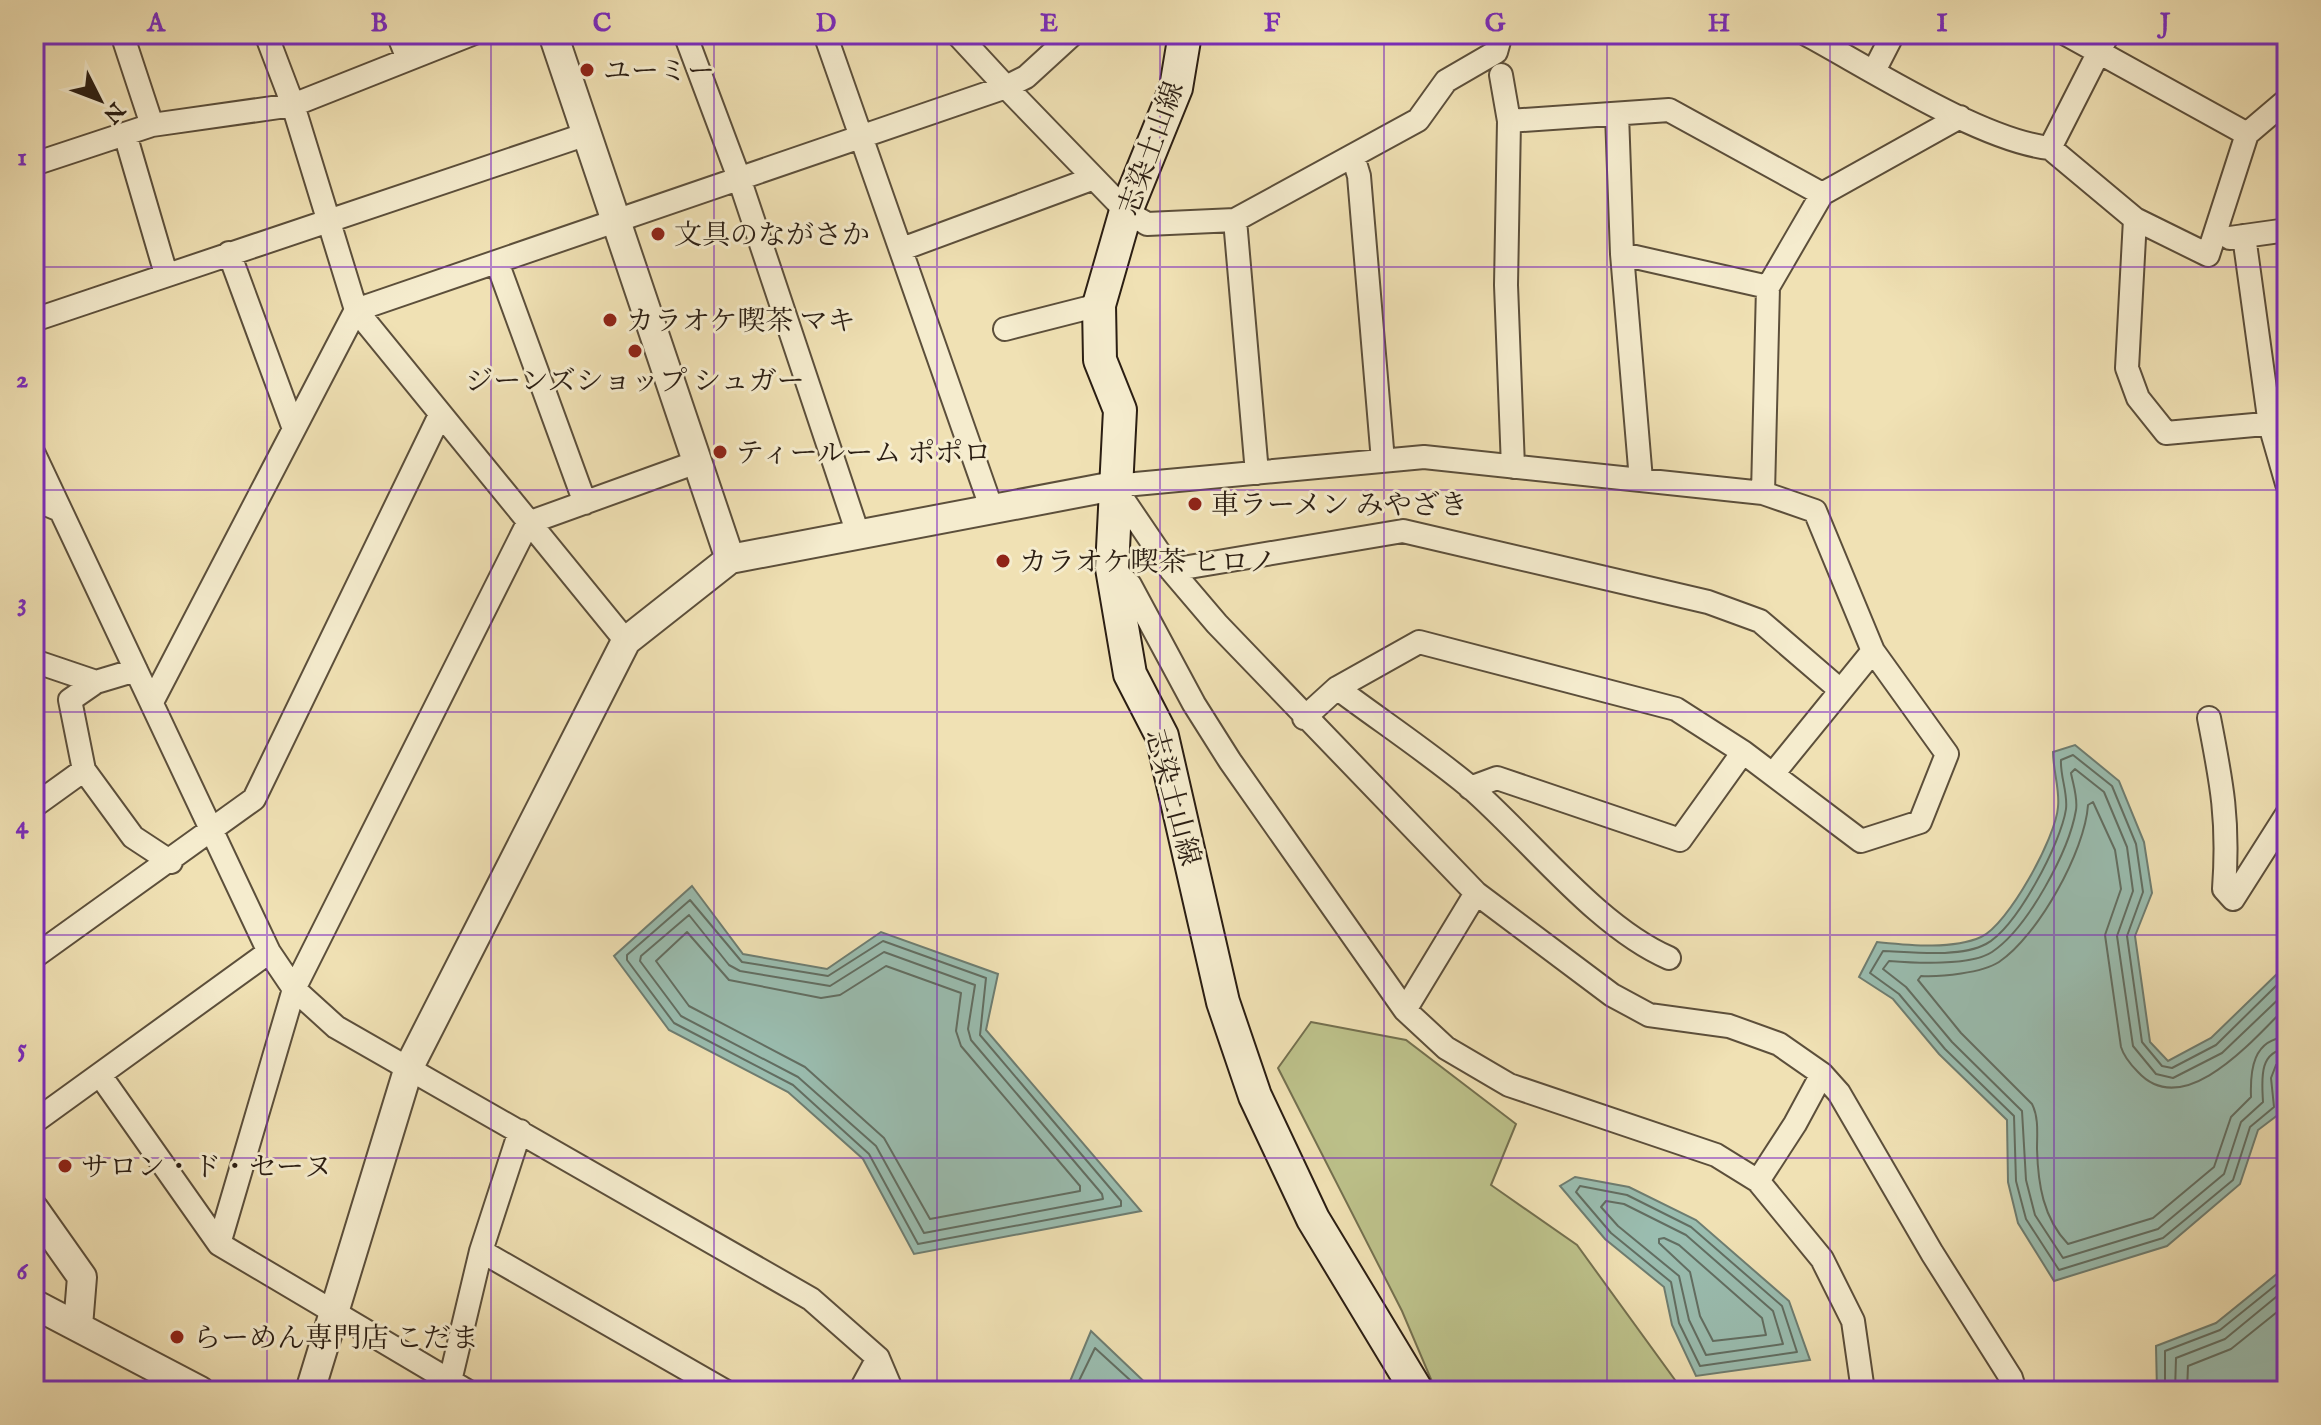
<svg xmlns="http://www.w3.org/2000/svg" width="2321" height="1425" font-family="'IM FELL English','Noto Serif JP',serif">
  <style>
    .green { fill: #bdc28b; stroke: #74704f; stroke-width: 2 }
    .water { fill: #9abdb0; stroke: #6e7d71; stroke-width: 2 }
    .lines { fill: none; stroke-linecap: round; stroke-linejoin: round }
    .shore { stroke: #626e62; stroke-width: 2 }
    .minor-casing { stroke: #5c4f3b; stroke-width: 26 }
    .tertiary-casing { stroke: #5c4f3b; stroke-width: 32 }
    .secondary-casing { stroke: #2b1e13; stroke-width: 36 }
    .minor { stroke: #f5ecce; stroke-width: 22 }
    .tertiary { stroke: #f5ecce; stroke-width: 28 }
    .secondary { stroke: #f5ecce; stroke-width: 32 }
    .grid { fill: none; stroke: #7b2cbf; stroke-width: 2; stroke-opacity: 0.55 }
    .poi-dot { fill: #8f2418; stroke: #f5ecce; stroke-width: 3 }
    .labels { text-anchor: middle; stroke-width: 6; stroke-linejoin: round; paint-order: stroke }
    .poi-label { font-size: 28px; fill: #2b1e13; stroke: #f5ecce; text-anchor: start }
    .street-label { font-size: 28px; fill: #2b1e13; stroke: #f5ecce }
    .neatline { fill: none; stroke: #7b2cbf; stroke-width: 3 }
    .grid-label { font-size: 26px; text-anchor: middle; font-weight: bold; fill: #7b2cbf }
  </style>
  <rect width="100%" height="100%" fill="#f0e1b4"/>
  <filter id="stains"><feTurbulence type="fractalNoise" baseFrequency=".0025" numOctaves="4"/><feColorMatrix values="0 0 0 0 .2 0 0 0 0 .09 0 0 0 0 .02 0 0 0 .5 -.17"/></filter>
  <radialGradient id="worn" r=".72"><stop offset=".6" stop-color="#630" stop-opacity="0"/><stop offset="1" stop-color="#630" stop-opacity=".3"/></radialGradient>
  <path class="green" d="M1311 1022 1406 1040 1516 1124 1491 1185 1577 1245 1683 1391H1436L1402 1311 1278 1068Z"/>
  <path class="water" d="M2075 745 2119 781 2144 842 2152 893 2135 936 2150 1042 2168 1061 2211 1038 2280 971 2287 974V1059L2279 1078 2283 1111 2258 1130 2240 1184 2167 1246 2054 1281 2018 1223 2008 1182 2007 1120 1939 1054 1893 999 1859 977 1877 942C1908 945 1952 950 1981 937 2008 925 2056 837 2058 807 2060 790 2053 770 2053 752Z
    M692 886 743 954 827 969 881 932 998 974 986 1030 1141 1211 914 1254 863 1159 788 1092 669 1030 614 956Z
    M1575 1177 1629 1187 1696 1220 1789 1301 1810 1360 1696 1376 1672 1325 1664 1287 1605 1239 1560 1186Z
    M2284 1268 2287 1271V1391H2157L2156 1346 2216 1323Z
    M1091 1331 1154 1391H1066Z"/>
  <g class="lines">
    <path class="shore" d="M690 900 742 962 828 976 883 941 986 978 980 1035 1121 1201V1206L918 1244 869 1154 793 1085 674 1023 627 960V955Z
      M689 915 729 965 740 971 830 986 884 952 975 985 968 1029 971 1040 1102 1194 1103 1199 924 1233 876 1146 798 1077 681 1016 640 961 641 956Z
      M687 932 729 980 821 998 840 995 886 966 961 993 956 1031 961 1046 1080 1186V1191L930 1219 884 1138 805 1067 689 1006 656 961Z
      M2287 981 2280 982 2216 1045 2172 1068 2162 1066 2142 1042 2127 936 2143 892 2136 844 2112 786 2073 755 2061 760C2060 776 2068 793 2066 809 2061 843 2017 927 1986 944 1960 958 1911 952 1883 951L1870 973 1899 994 1945 1049 2014 1116 2016 1181 2026 1219 2059 1270 2163 1238 2233 1180 2250 1127 2274 1107 2271 1078 2276 1065 2287 1059
      M2287 991 2222 1053 2173 1078 2156 1074 2133 1046 2117 936 2133 891 2127 847 2104 792 2075 769 2071 773C2073 784 2078 798 2076 810 2069 851 2028 928 1992 952 1971 966 1914 963 1889 961L1883 969 1906 987 1952 1042 2022 1111 2026 1180 2035 1215 2063 1258 2158 1229 2224 1174 2241 1122 2263 1102C2262 1081 2258 1051 2287 1049
      M2287 1006C2254 1039 2184 1122 2138 1072 2130 1064 2124 1057 2121 1047L2105 935 2121 889 2115 850 2093 802 2088 805C2085 851 2038 936 1999 962 1982 973 1941 977 1921 976L1918 980 1961 1033 2032 1104C2039 1118 2037 1134 2037 1149 2038 1184 2043 1218 2068 1244L2153 1218 2214 1167 2231 1117 2251 1097C2250 1070 2253 1039 2287 1037
      M1580 1186 1627 1195 1691 1227 1782 1306 1797 1352 1700 1366 1679 1323 1671 1282 1611 1233 1576 1192Z
      M1606 1201 1624 1204 1686 1235 1773 1311 1783 1344 1706 1355 1689 1320 1679 1276 1618 1226 1601 1207Z
      M1664 1238 1679 1245 1762 1318 1766 1335 1713 1341 1700 1316 1690 1272 1659 1243V1239Z
      M1074 1391 1095 1348 1142 1391
      M2165 1391V1351L2220 1330 2287 1276
      M2175 1391 2176 1358 2225 1339 2287 1288
      M2187 1391 2188 1366 2231 1349 2287 1304"/>
    <defs>
      <path id="minor" d="M122 34 152 125
        M266 34 293 105 356 310 626 641
        M398 34 408 59
        M685 34 739 178 858 534
        M825 34 991 507
        M957 34 1006 87 1026 77 1073 34
        M1806 34C1869 68 1982 141 2050 148L2135 219 2208 255 2247 134 2287 100
        M2066 34 2247 134
        M1874 71 1893 34
        M1501 75 1509 121
        M1617 114 1622 254 1641 480
        M125 134 166 274
        M2050 148 2108 34
        M1353 156 1359 176 1383 461
        M34 164 152 125 293 105 472 34
        M2135 219 2127 368 2138 398 2166 433 2287 422
        M1235 220 1257 473
        M2244 236 2270 425 2287 484
        M2230 238 2287 230
        M902 249 1094 178
        M229 253 294 429
        M1622 254 1768 287
        M497 262 585 503
        M34 320 587 134
        M1005 329 1099 305
        M34 454 269 952
        M1513 467 1506 285 1509 121 1669 110 1822 194
        M1763 493 1768 287 1822 194 1960 117
        M34 499 60 510
        M1112 568 1130 585 1194 704 1230 761 1405 1010 1446 1048 1509 1085 1716 1155 1758 1181 1822 1259 1853 1321 1863 1391
        M1171 570 1403 531 1708 602 1760 621 1839 689
        M34 661 96 682 136 670
        M96 682 70 700 84 770 133 837 171 862
        M1337 688C1381 721 1428 752 1470 787 1530 839 1597 927 1669 958
        M152 702 356 310 1006 87 1126 211 1147 224 1235 220 1418 120 1446 81 1496 52 1501 34
        M1304 718 1337 688 1419 642 1676 709 1743 752 1861 841 1920 822 1947 754 1873 651 1815 511 1763 493 1424 457 1114 486 1171 570 1217 624 1476 893 1612 995 1649 1015 1729 1026 1779 1044 1822 1074 1839 1093 1932 1253 2011 1378 2015 1391
        M2209 718C2222 784 2229 821 2224 889L2233 899 2287 814
        M1773 774 1873 651
        M1470 788 1497 778 1680 840 1743 752
        M34 806 84 770
        M34 957 254 799 440 415
        M1405 1010 1476 893
        M100 1075 219 1244 467 1391
        M34 1122 269 952 294 989 336 1027 811 1299 878 1358 892 1391
        M1758 1181 1795 1124 1822 1074
        M219 1244 294 989 528 523 697 462
        M481 1251 725 1391
        M450 1381 481 1251 520 1131
        M860 1391 878 1358"/>
      <path id="tertiary" d="M553 34 730 559
        M34 1209 82 1277 78 1326
        M34 1304 200 1391
        M310 1391 409 1067 626 641 730 559 1114 486"/>
      <path id="secondary" d="M1185 34 1176 88 1126 211 1099 305 1100 360 1120 410 1112 568 1130 674 1162 736 1223 1002 1255 1096 1313 1219 1417 1391"/>
    </defs>
    <use href="#minor" class="minor-casing"/>
    <use href="#tertiary" class="tertiary-casing"/>
    <use href="#secondary" class="secondary-casing"/>
    <use href="#minor" class="minor"/>
    <use href="#tertiary" class="tertiary"/>
    <use href="#secondary" class="secondary"/>
  </g>
  <path class="grid" d="M267 34V1391M491 34V1391M714 34V1391M937 34V1391M1160 34V1391M1384 34V1391M1607 34V1391M1830 34V1391M2054 34V1391M34 267H2287M34 490H2287M34 712H2287M34 935H2287M34 1158H2287"/>
  <g class="poi-dot">
    <circle cx="587" cy="70" r="8"/>
    <circle cx="658" cy="234" r="8"/>
    <circle cx="610" cy="320" r="8"/>
    <circle cx="635" cy="351" r="8"/>
    <circle cx="720" cy="452" r="8"/>
    <circle cx="1195" cy="504" r="8"/>
    <circle cx="1003" cy="561" r="8"/>
    <circle cx="65" cy="1166" r="8"/>
    <circle cx="177" cy="1337" r="8"/>
  </g>
  <g class="labels">
    <g class="poi-label">
      <text x="603" y="80">ユーミー</text>
      <text x="674" y="244">文具のながさか</text>
      <text x="626" y="330">カラオケ喫茶 マキ</text>
      <text x="635" y="390" text-anchor="middle">ジーンズショップ シュガー</text>
      <text x="736" y="462">ティールーム ポポロ</text>
      <text x="1211" y="514">車ラーメン みやざき</text>
      <text x="1019" y="571">カラオケ喫茶 ヒロノ</text>
      <text x="81" y="1176">サロン・ド・セーヌ</text>
      <text x="193" y="1347">らーめん専門店 こだま</text>
    </g>
    <g class="street-label">
      <text transform="translate(1150 148) rotate(-70)" y="10">志染土山線</text>
      <text transform="translate(1174 797) rotate(75)" y="10">志染土山線</text>
    </g>
  </g>
  <rect width="2321" height="1425" fill="none" stroke="#f0e1b4" stroke-width="88"/>
  <g transform="translate(100 100) rotate(132)" stroke="#f5ecce" stroke-width="6" paint-order="stroke">
  <path d="M0-6L14 30L0 20L-14 30Z" fill="#2b1e13"/>
  <text y="-12" font-size="22" font-weight="bold" text-anchor="middle" fill="#2b1e13">N</text>
  </g>
  <rect x="44" y="44" width="2233" height="1337" class="neatline"/>
  <g class="grid-label">
    <text x="156" y="31">A</text>
    <text x="379" y="31">B</text>
    <text x="602" y="31">C</text>
    <text x="826" y="31">D</text>
    <text x="1049" y="31">E</text>
    <text x="1272" y="31">F</text>
    <text x="1495" y="31">G</text>
    <text x="1719" y="31">H</text>
    <text x="1942" y="31">I</text>
    <text x="2165" y="31">J</text>
    <text x="22" y="165">1</text>
    <text x="22" y="387">2</text>
    <text x="22" y="610">3</text>
    <text x="22" y="833">4</text>
    <text x="22" y="1056">5</text>
    <text x="22" y="1279">6</text>
  </g>
  <rect width="100%" height="100%" filter="url(#stains)"/>
  <rect width="100%" height="100%" fill="url(#worn)"/>
</svg>
